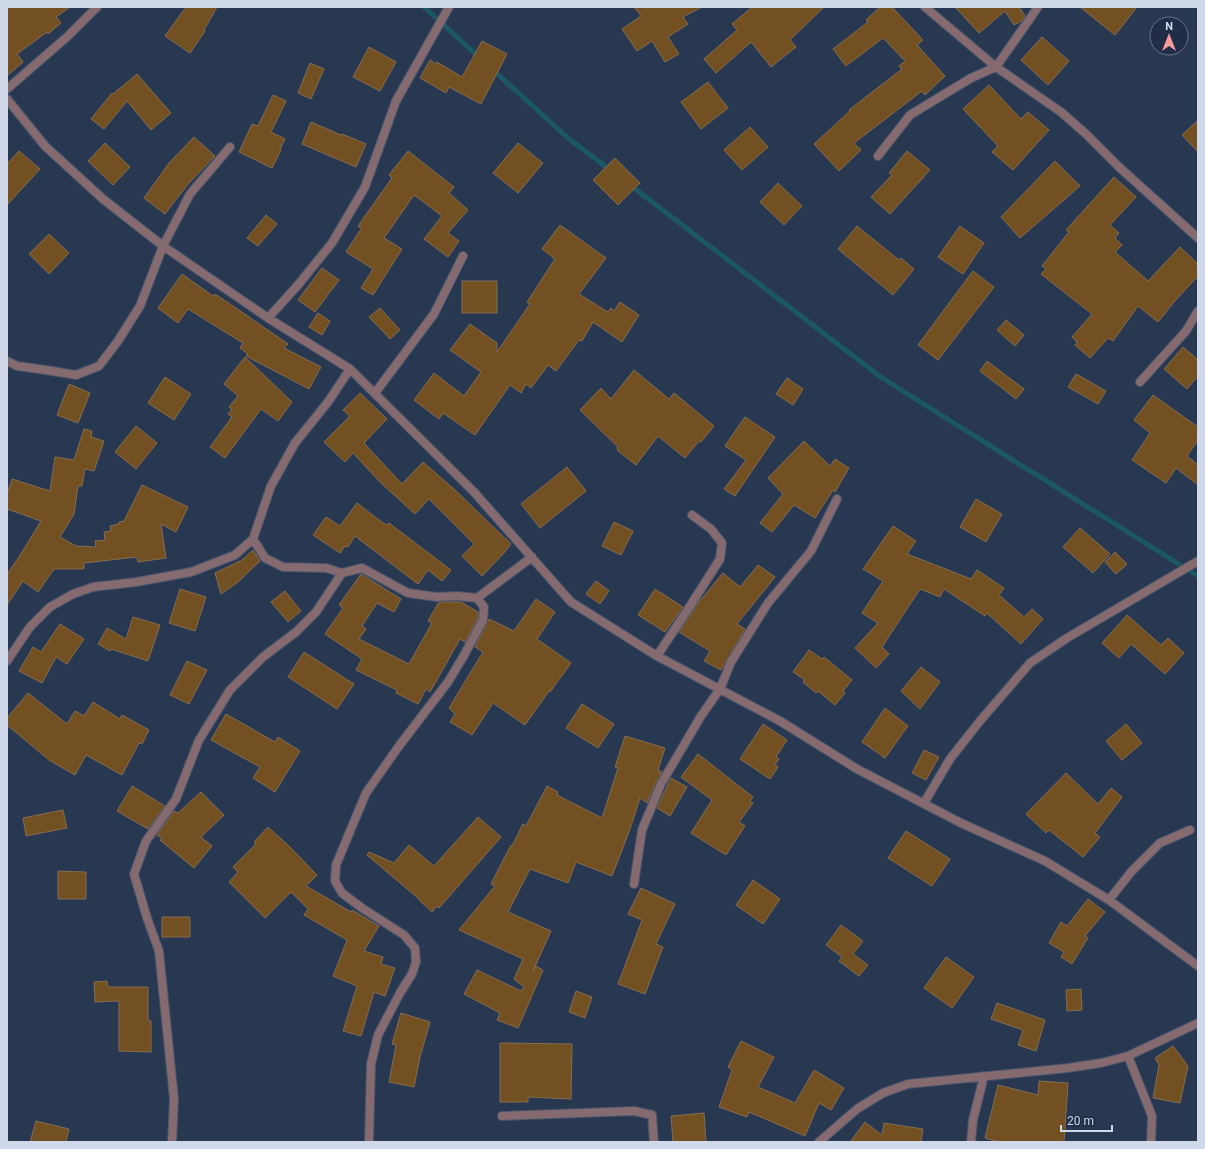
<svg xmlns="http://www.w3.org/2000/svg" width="1205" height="1149" font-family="Roboto,sans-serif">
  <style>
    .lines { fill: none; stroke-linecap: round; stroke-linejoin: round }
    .stream { stroke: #1c5864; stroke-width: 5 }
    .building { fill: #735021; stroke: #856d52 }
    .minor-casing { stroke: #47556c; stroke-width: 10 }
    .minor { stroke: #856a6f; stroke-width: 8 }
  </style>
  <rect width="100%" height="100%" fill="#293851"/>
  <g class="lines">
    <path class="stream" d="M424 7 480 58
      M492 69 568 138 610 170
      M630 185 882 378 1198 576"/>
  </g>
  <path class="building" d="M7 7H70L56 17 61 23 48 34 47 32 17 54 23 62 7 76Z
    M186 7H217L204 30 205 31 190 53 165 36Z
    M634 7H702L683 17 688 24 668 37 679 54 665 62 652 41 637 51 622 29 641 16Z
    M752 7H824L790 40 796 47 771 67 751 42 716 73 704 59 737 30 732 24Z
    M880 7H892L923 40 917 45 945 76 925 95 922 91 854 143 861 150 839 171 814 144 850 111 849 110 902 69 899 66 905 61 883 38 846 66 833 49 868 22 866 20Z
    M955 7H1019L1025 16 1023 20 1014 25 1005 11 979 33Z
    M1080 7H1137L1115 35Z
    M1042 37 1069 61 1048 85 1021 60Z
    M482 41 507 54 481 104 449 87 446 93 420 78 430 60 436 64 437 62 462 77Z
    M369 47 396 62 380 91 353 77Z
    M310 63 324 69 311 99 298 93Z
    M137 74 171 113 151 130 127 101 104 129 91 119 112 93 113 94Z
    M708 82 728 108 701 129 681 102Z
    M989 85 1021 119 1028 112 1049 130 1013 170 992 152 998 146 963 109Z
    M273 95 286 101 271 132 285 139 280 149 281 150 272 168 239 152 252 124 258 126Z
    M1198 120V152L1182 135Z
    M311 122 341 135 342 134 366 144 356 167 302 144Z
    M750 127 768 147 742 170 724 150Z
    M194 137 215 156 188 184 165 214 144 198 169 163Z
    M105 143 130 167 113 185 88 161Z
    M518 143 543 163 518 193 493 173Z
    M19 151 40 169 7 205V164Z
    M408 151 454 187 449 193 468 210 448 233 459 241 448 257 424 239 442 216 414 195 384 238 402 249 373 295 361 288 373 269 346 252 361 229 358 226 392 178 389 175Z
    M907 151 930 170 890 214 871 197 892 175 889 173Z
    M615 158 640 183 618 205 593 180Z
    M1055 161 1080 186 1020 238 1001 217Z
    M1114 177 1136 197 1110 225 1119 233 1115 238 1122 245 1115 252 1148 281 1180 247 1198 264V276L1174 302 1158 322 1138 306 1113 341 1108 338 1090 358 1075 345 1077 342 1072 337 1092 314 1041 274 1046 269 1042 266 1069 232 1066 230Z
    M778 183 802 206 784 225 760 202Z
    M266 215 277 224 258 246 247 238Z
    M560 225 606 258 579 294 608 312 611 308 614 311 620 302 639 315 622 342 593 322 582 341 579 340 556 371 548 365 531 388 526 384 521 393 510 385 475 435 443 413 439 419 414 400 434 373 464 396 481 372 450 350 470 324 497 343V352L530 304 527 302 555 259 542 249Z
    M857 226 899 260 901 258 914 269 893 295 838 249Z
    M960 226 984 243 963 274 938 257Z
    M49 234 69 253 49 274 29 254Z
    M322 268 339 280 315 312 298 300Z
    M973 271 994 287 938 360 918 345Z
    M182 274 213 296 215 294 236 308 288 344 284 348 321 367 309 389 246 356 248 354 240 348 243 343 188 309 178 323 158 308Z
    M462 281H497V313H462Z
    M380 308 400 330 390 339 369 317Z
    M318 313 330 321 322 335 309 327Z
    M1006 320 1024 335 1015 346 997 330Z
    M1183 347 1198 360V376L1187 389 1164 369Z
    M245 357 292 402 278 421 261 409 225 458 210 447 232 417 228 414 232 409 229 407 238 396 224 384Z
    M987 361 1024 389 1016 399 980 371Z
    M634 370 669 399 674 393 714 426 701 442 699 441 685 458 658 436 636 465 617 450 618 447 580 410 601 388 611 399Z
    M1076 374 1106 391 1098 404 1068 387Z
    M165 377 191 394 174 420 148 403Z
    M787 378 803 389 793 405 776 394Z
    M69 384 90 393 78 423 57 415Z
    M360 393 387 419 364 443 402 484 423 462 455 490 511 544 504 553 482 576 462 556 474 544 429 499 415 514 380 482 353 453 345 462 324 442 350 416 343 410Z
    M1153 395 1198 427V440L1187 456 1198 465V485L1176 468 1166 483 1132 460 1150 433 1134 420Z
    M745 417 775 437 735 496 724 489 746 460 725 446Z
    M136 426 157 443 136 469 115 452Z
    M84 429 92 431 91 437 104 441 94 471 85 469 82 486H78L74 514 60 537 76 546 96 547 95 541 105 540 104 532 111 531 110 526 119 524V522L124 521 142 485 188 507 176 532 161 524 166 558 138 562 137 557 84 563V569H54L38 592 23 581 7 605V574L19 557 41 521 7 509V494L12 479 50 491 55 457 74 460Z
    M804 441 830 466 835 459 849 468 835 492 833 490 815 518 794 505 772 532 760 523 783 494 768 478Z
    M567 467 586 491 540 528 521 504Z
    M976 499 1002 514 986 542 960 527Z
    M357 503 386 525 389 523 451 570 442 581 428 570 418 584 355 536 348 547 345 546 340 553 313 535 326 517 340 526Z
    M614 522 633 531 621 555 602 546Z
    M893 526 916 541 907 554 971 579 977 570 1004 588 999 595 1024 617 1032 609 1043 619 1021 644 987 613 985 616 944 589 940 597 920 589 882 647 889 654 876 668 855 648 878 623 862 613 883 581 863 569Z
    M1080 528 1110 554 1093 573 1063 547Z
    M253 550 260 561 237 583 221 594 215 573 242 560Z
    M1115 552 1127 564 1116 574 1105 562Z
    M758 565 775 577 737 624 745 629 721 670 704 661 710 651 679 632 699 602 723 573 740 587Z
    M361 574 401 599 394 612 377 603 362 626 366 629 359 639 409 664 432 623 428 621 439 602H461L478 612V618L465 642 460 639 430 692 426 689 418 704 396 693 397 690 356 670 362 659 325 634 343 608 339 605Z
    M596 581 609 591 600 604 586 594Z
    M180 589 206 597 195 631 169 623Z
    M655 589 683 607 665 632 638 615Z
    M285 591 301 611 288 622 271 602Z
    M536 599 555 612 537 639 571 663 550 692 549 691 525 725 493 703 472 735 450 722 455 714 449 708 483 652 475 647 489 619 514 631Z
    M1127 615 1161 645 1168 638 1184 653 1165 674 1131 644 1119 658 1102 643Z
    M133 617 160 625 148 661 111 649 110 651 98 644 107 628 126 639Z
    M60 624 84 639 67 664 56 657 42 683 19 671 33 647 41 652Z
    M809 650 822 659 824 657 852 680 843 691 845 693 835 705 818 691 816 693 803 682 805 680 793 672Z
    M304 652 354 684 337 709 288 677Z
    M187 661 207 670 189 704 170 695Z
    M921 667 940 682 920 709 901 691Z
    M28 693 67 724 75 711 84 716 93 702 120 719 122 715 149 730 142 744 139 743 122 775 86 755 75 775 49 760 7 725V718Z
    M582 704 614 724 598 748 566 728Z
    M885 708 908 726 885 758 862 742Z
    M226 714 275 742 278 737 300 751 275 792 253 778 260 767 211 740Z
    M763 724 787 740 776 757 779 759 775 765 778 767 770 779 740 759Z
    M1126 724 1142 743 1122 760 1106 741Z
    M625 736 665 748 658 770 662 772 656 782 647 803 640 798 630 829 612 876 576 862 568 883 530 869 508 912 551 931 533 971 536 966 543 970 518 1028 497 1020 500 1013 464 994 477 970 521 991 524 987 514 979 523 959 459 930 495 886 491 884 511 845 512 846 523 824 526 826 547 786 558 792 557 795 602 818 618 768 615 767Z
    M924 750 939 757 926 780 912 773Z
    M698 754 753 797 750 801 753 803 739 822 745 826 726 855 691 833 712 800 681 777Z
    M1066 773 1098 804 1111 788 1122 797 1095 833 1100 837 1083 857 1049 830 1046 833 1026 814Z
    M671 778 687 787 670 816 657 808Z
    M132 786 165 806 148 829 117 811Z
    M201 792 224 815 201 837 212 846 194 868 160 840 162 838 157 835 174 811 178 813Z
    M63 810 67 828 26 836 23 818Z
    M478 817 501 837 439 908 437 906 432 912 419 900V899L367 855 369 852 394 863 409 845 434 866Z
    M268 827 289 846 317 875 306 886 351 912 352 910 379 926 364 951 383 957 381 964 395 968 385 996 374 992 361 1036 343 1031 357 986 333 976 347 940 304 915 308 909 291 892 265 918 229 882 238 872 233 867 256 844 254 842Z
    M906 831 950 859 932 886 888 858Z
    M58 871 86 872V899H58Z
    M753 880 780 899 763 924 736 905Z
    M641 888 675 904 656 944 663 947 645 994 618 984 642 920 628 914Z
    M1088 899 1105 912 1085 936 1088 938 1072 964 1061 957 1064 952 1049 943 1061 922 1067 926Z
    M162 917H190V937H162Z
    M841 925 863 941 853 954 868 965 859 976 839 961 842 957 826 945Z
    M946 957 974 977 952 1008 924 988Z
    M107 981 108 987H148V1021H151V1052L119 1051V1001L95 1002 94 982Z
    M1081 989 1082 1010 1067 1011 1066 990Z
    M576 991 592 997 585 1018 569 1012Z
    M997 1003 1045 1020 1036 1051 1018 1045 1023 1030 991 1019Z
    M401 1013 430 1022 420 1057 414 1087 389 1082 396 1045 392 1044Z
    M741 1041 774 1057 758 1087 795 1103 814 1070 844 1088 831 1110 819 1103 805 1136 749 1112 747 1117 719 1107 732 1070 728 1067Z
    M500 1043 572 1044 571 1099 528 1097V1102H500Z
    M1173 1046 1188 1066 1180 1103 1153 1098 1159 1065 1155 1058Z
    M1039 1081 1068 1083 1064 1142H999L985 1138 998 1085 1038 1095Z
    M704 1113 706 1142H673L671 1116Z
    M36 1121 69 1129 66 1142H30Z
    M865 1122 882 1135 884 1123 923 1129 921 1142H850Z"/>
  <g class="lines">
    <defs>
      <path id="minor" d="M925 7 996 67 1061 112 1086 134 1119 167 1198 238
        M7 89 68 36 97 7
        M7 99 45 146 103 199 163 246 268 318 350 369 474 492 571 602 657 656 780 721 857 769 961 823 1045 861 1109 900 1198 966
        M878 156 910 115 971 78 996 67 1038 7
        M268 318 298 285 332 243 365 187 396 101 449 7
        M7 361 17 366 46 370 76 375 99 366 118 341 140 306 163 246 190 194 230 147
        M1140 382 1186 331 1198 311
        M375 393 434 314 463 256
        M253 539 265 558 283 567 326 568 342 573 362 568 408 593 437 597 457 596 477 598 532 557
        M657 656 692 603 720 559 722 543 711 529 692 515
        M7 661 30 627 50 607 73 594 93 587 136 582 191 572 235 555 253 539 271 486 295 443 328 402 350 369
        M924 803 950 759 980 721 1030 663 1067 638 1198 561
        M634 884 642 830 661 784 701 716 720 689 731 662 768 603 811 551 837 499
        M1109 900 1131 872 1160 843 1190 830
        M1128 1056 1152 1116 1151 1142
        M502 1116 634 1111 652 1115 654 1142
        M172 1142 174 1099 159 951 147 918 134 874 146 841 176 799 199 740 230 690 263 657 296 632 316 612 342 573
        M369 1142 371 1064 378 1035 400 993 412 974 416 962 415 948 404 935 362 908 342 893 335 881 336 865 366 793 399 746 448 682 463 657 483 620 484 607 477 598
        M819 1142 857 1109 883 1093 908 1084 1068 1068 1101 1063 1128 1056 1198 1023
        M971 1142 973 1120 984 1076"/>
    </defs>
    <use href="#minor" class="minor-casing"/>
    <use href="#minor" class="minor"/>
  </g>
  <rect width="1205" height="1149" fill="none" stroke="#d0d9e9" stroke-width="16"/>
  <g transform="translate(1169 36)"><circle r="19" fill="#1f2d46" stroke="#667287"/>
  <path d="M0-3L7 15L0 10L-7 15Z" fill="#f59b9a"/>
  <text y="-6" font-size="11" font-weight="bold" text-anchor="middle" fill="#d0d9e9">N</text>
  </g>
  <path d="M1061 1125v6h51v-6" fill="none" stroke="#d0d9e9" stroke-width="2"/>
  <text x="1067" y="1125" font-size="12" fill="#d0d9e9" stroke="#1f2d46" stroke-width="3" paint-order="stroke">20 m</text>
</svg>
